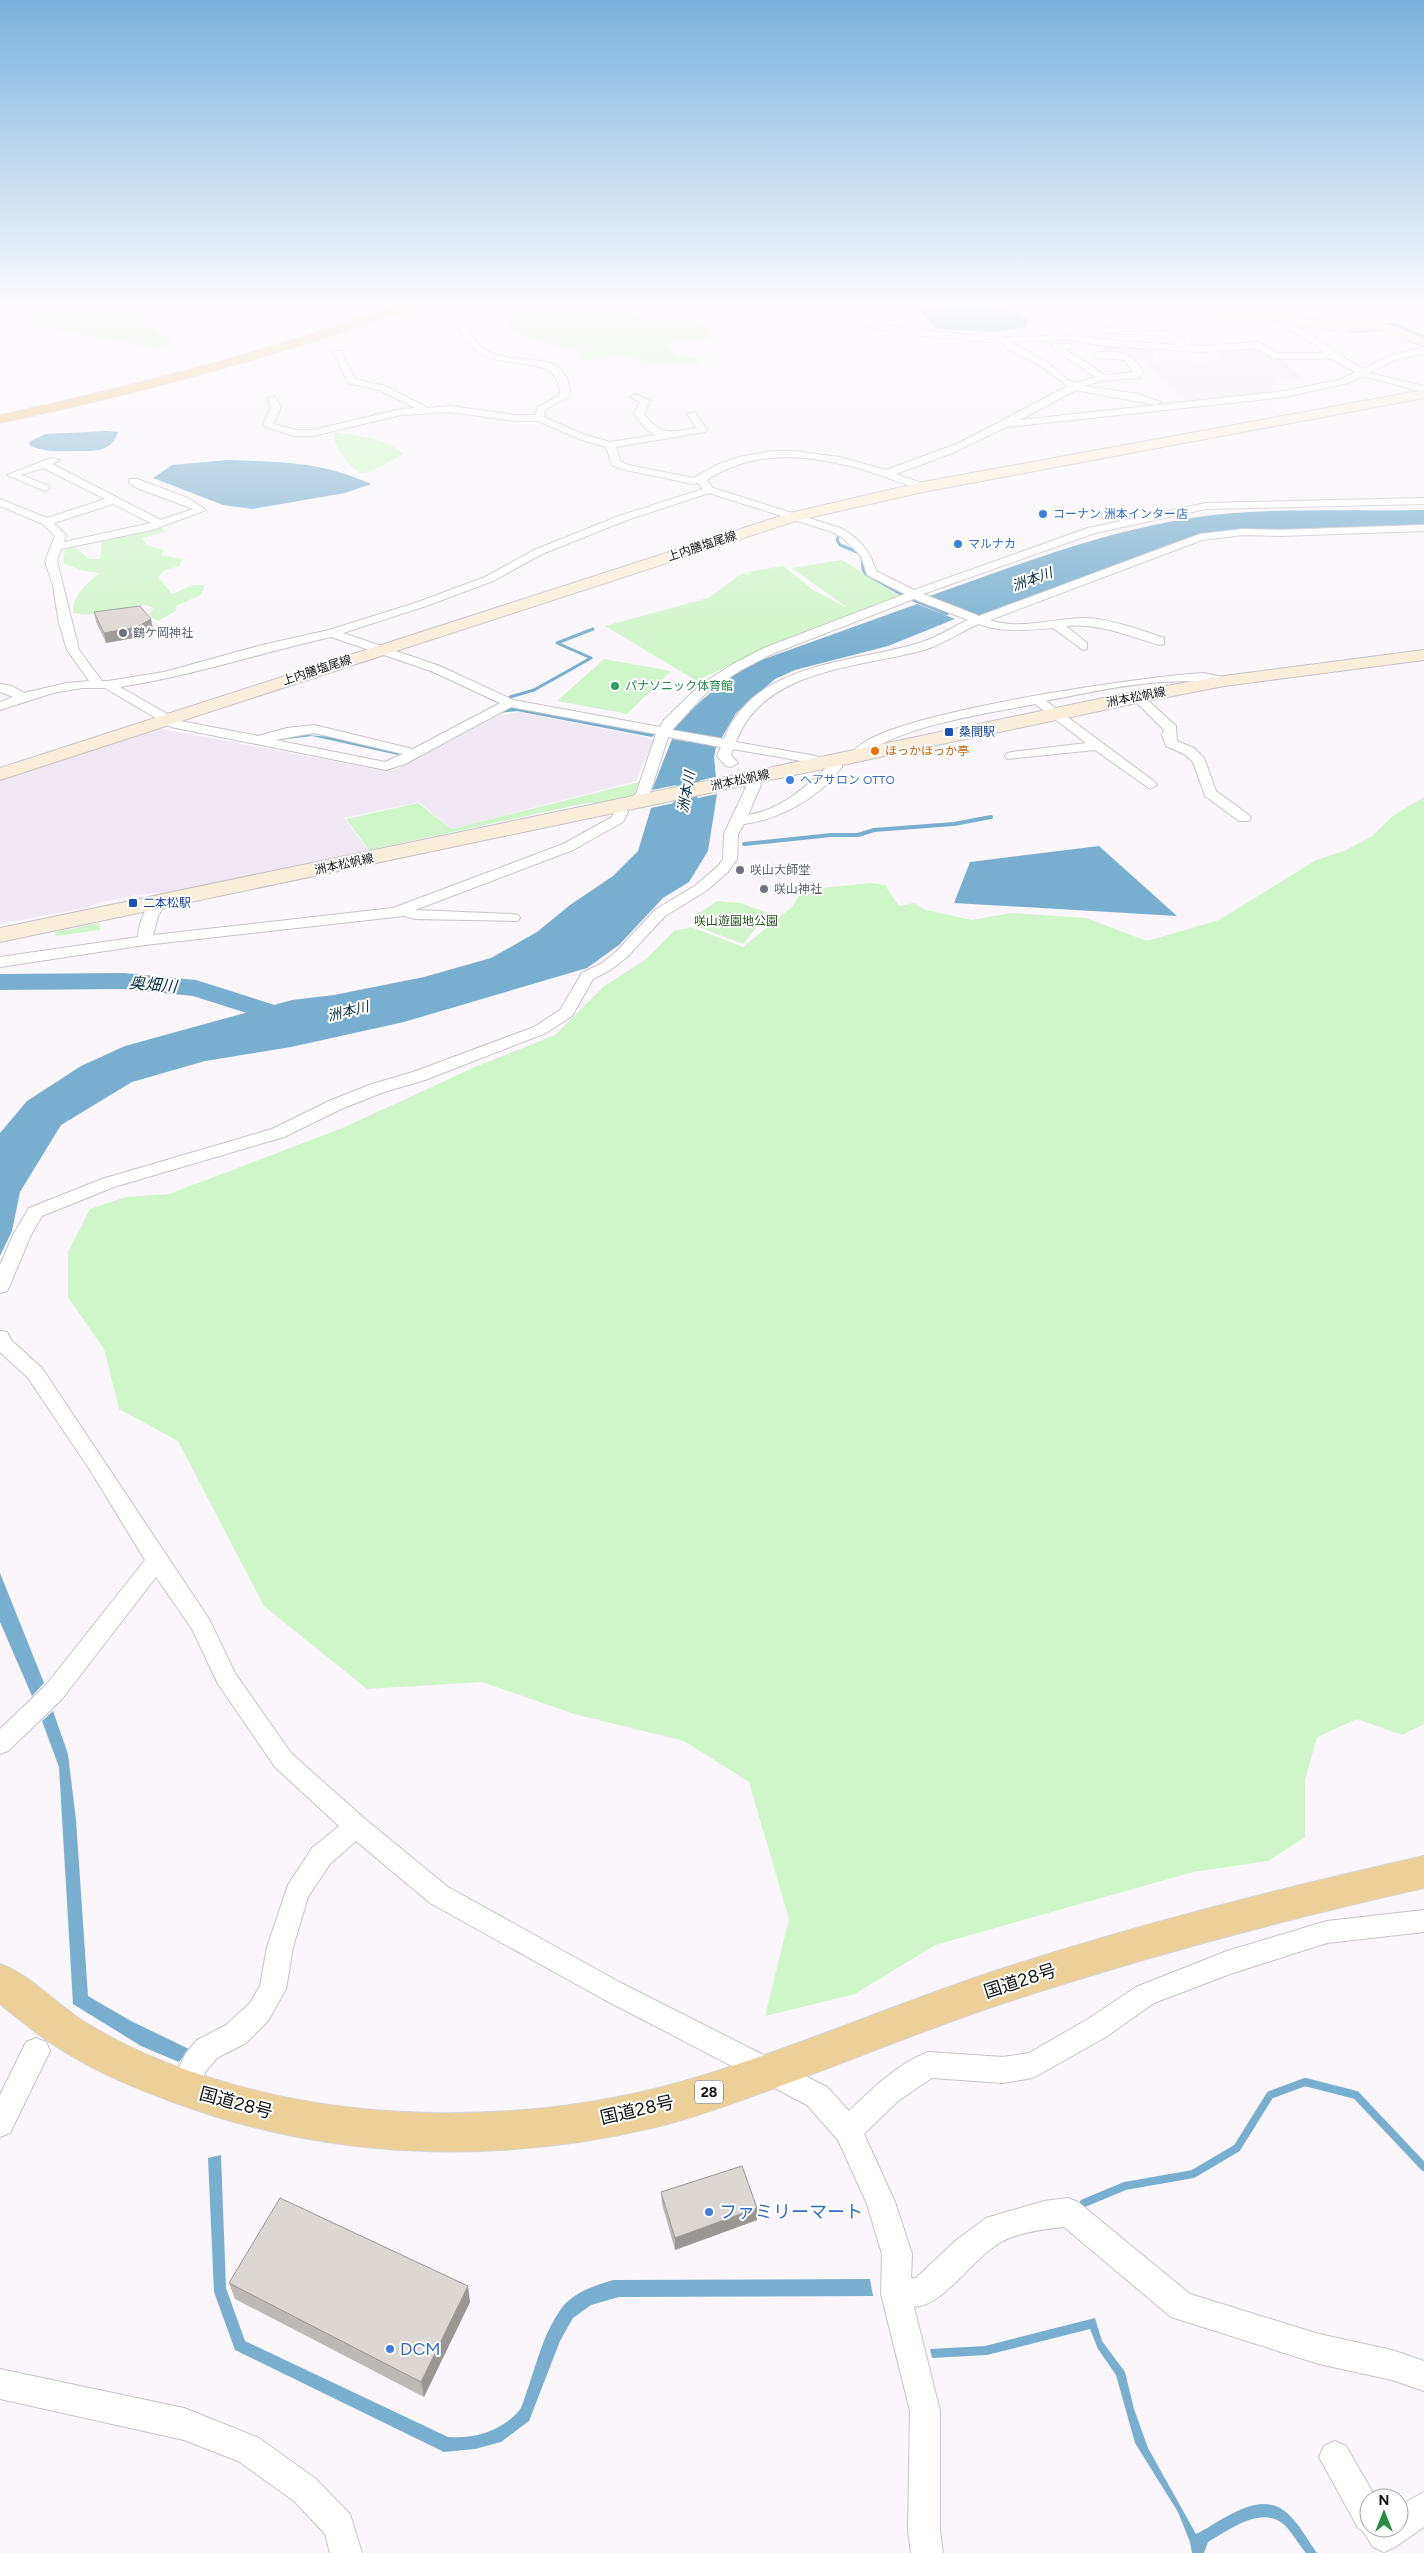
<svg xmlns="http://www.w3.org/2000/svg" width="1424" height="2553" font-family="Figtree,'Noto Sans JP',sans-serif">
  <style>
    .built { fill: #f0e8f2 }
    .green { fill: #cff6c8 }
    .water { fill: #78aece }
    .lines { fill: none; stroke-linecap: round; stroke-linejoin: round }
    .stream-far2 { stroke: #78aece; stroke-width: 3 }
    .stream-far1 { stroke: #78aece; stroke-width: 4 }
    .stream { stroke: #78aece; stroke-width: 8 }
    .river { fill: #78aece; fill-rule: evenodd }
    .minor-casing { stroke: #c7c3c8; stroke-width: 2 }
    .secondary-casing { stroke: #c7c3c8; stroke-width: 2 }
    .trunk-casing { stroke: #d5d4d5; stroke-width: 2 }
    .motorway-casing { stroke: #d5d4d5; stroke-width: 2 }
    .minor { fill: #fff; fill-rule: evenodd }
    .secondary { fill: #f8eed9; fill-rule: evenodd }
    .trunk { fill: #ecd098; fill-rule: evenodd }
    .motorway { fill: #e7c57f; fill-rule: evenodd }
    .wall { fill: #bdb9b5 }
    .shaded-wall { fill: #9a9694 }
    .building { fill: #dcd7d3; stroke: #9a9694 }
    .shop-dot { fill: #3f7fe0; stroke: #fff; stroke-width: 2 }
    .worship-dot { fill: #6b7280; stroke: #fff; stroke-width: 2 }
    .leisure-dot { fill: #2e9e5b; stroke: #fff; stroke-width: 2 }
    .transit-dot { fill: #1a4fb4; stroke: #fff; stroke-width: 2 }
    .food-dot { fill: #e8710a; stroke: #fff; stroke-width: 2 }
    .labels { text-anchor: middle; stroke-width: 4; stroke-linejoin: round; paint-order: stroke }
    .far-shop-label { font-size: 12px; fill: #366cbe; stroke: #fff; text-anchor: start }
    .far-street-label { font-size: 12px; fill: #131214; stroke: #fff }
    .far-worship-label { font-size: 12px; fill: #5b616d; stroke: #fff; text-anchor: start }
    .far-leisure-label { font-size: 12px; fill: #27864d; stroke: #fff; text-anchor: start }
    .far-transit-label { font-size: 12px; fill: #164399; stroke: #fff; text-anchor: start }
    .far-food-label { font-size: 12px; fill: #c56008; stroke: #fff; text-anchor: start }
    .far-park-label { font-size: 12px; fill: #22541a; stroke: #fff }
    .far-water-label { font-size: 14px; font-style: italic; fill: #002e44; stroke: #fff }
    .shield { fill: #fff; stroke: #5a595a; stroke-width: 1 }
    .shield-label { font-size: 14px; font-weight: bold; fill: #131214 }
    .water-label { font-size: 16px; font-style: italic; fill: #002e44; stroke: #fff }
    .near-street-label { font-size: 18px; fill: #131214; stroke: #fff }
    .near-shop-label { font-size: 18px; fill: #366cbe; stroke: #fff; text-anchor: start }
  </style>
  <rect width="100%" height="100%" fill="#faf6fb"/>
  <path class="built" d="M1104 345 1152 348 1155 361 1103 354Z
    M1255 346 1281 359 1302 378 1276 381 1284 392 1187 403 1146 363 1222 360 1218 350Z
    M520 712 654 739 636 781 451 829 419 802 344 818 368 850 171 892 137 895 102 902 84 908 0 924V780L157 728 385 771 399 768 500 715Z"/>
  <path class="green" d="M19 304H155L147 309 142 317 146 323 171 340 170 345 159 349 150 347 29 324Z
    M500 304H615L633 316 647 321 699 322 707 325 711 336 701 340 668 343V349L677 354 698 359V363L651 364 621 355 585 360 580 359V354L572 350 537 341 509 328 508 319Z
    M334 432C360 437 382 436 403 454L371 472 360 473C349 466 332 445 334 432Z
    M161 527 165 532 142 538 147 545 163 550 161 555 182 559 180 566 165 570 158 577 172 594 193 585H205L201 595 176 606V611L158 621 149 616 153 608 146 605 87 615 73 613C73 594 86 585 99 573L80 570 63 563 65 549 75 547 89 559H100L102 540Z
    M842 560 901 597 756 652 697 681 605 626 708 598 743 573 751 576 748 572 783 566 812 589 849 609 792 568Z
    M604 659 671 671 627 714 557 701Z
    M639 782 635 796 597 803H586L369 850 346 819 418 803 451 829Z
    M1424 797V1724L1402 1735 1357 1719 1317 1737 1305 1780V1837L1268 1861 1193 1872 935 1945 855 1994 765 2016 789 1919 749 1782 684 1741 574 1714 482 1682 367 1689 264 1606 178 1441 119 1409 104 1349 68 1297V1252L90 1209 126 1197 169 1194 340 1129 475 1067 555 1035 603 987 646 959 674 931 691 927 743 947 793 906 802 890 871 883 885 885 899 906 914 903 926 910 972 920 1011 913 1086 918 1147 941 1219 920 1316 860 1344 851 1372 836 1394 815Z
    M717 901 740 903 768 913 743 944 694 925 697 915Z
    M99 923 100 930 56 936 55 932Z"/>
  <path class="water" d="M933 304H980L994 309 1015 312 1028 319 1026 327 994 332 937 329 923 315 920 309Z
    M107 431 118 432C112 453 93 451 76 451 57 451 49 453 30 446L29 442 45 434Z
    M227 460C281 462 321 461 371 484L345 493 252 509 223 505 153 478 172 465Z
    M1424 510V525L1243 531 1199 536 980 618 927 597C1012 567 1095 534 1185 519 1263 506 1345 512 1424 510Z
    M917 604 955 619 888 646 795 670 775 679 736 713 721 739 673 730C699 700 726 677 761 660Z
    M508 707H519L655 734 652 737 517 711 499 713 414 760 410 758Z
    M293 734 333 737 400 753 398 755 312 736 271 741Z
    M672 739 716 747 714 757 716 777 652 790Z
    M717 794 708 851 689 882 663 898 619 945 587 968 404 1022 291 1047 205 1061 132 1082 61 1125 20 1192 12 1231 0 1256V1133L27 1101 81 1066 125 1046 292 1000 334 995 424 977 491 958 537 932 570 905 613 876 638 851 651 808Z
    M1099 846 1177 916 954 903 970 862Z
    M0 1573 44 1683 32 1696 0 1622Z
    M53 1711 68 1754 76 1820 88 1996 131 2021 189 2049 179 2062 141 2046 73 2004 59 1767 42 1721Z
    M221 2155 226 2288 245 2341 448 2437C473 2439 500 2432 518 2412 523 2407 525 2395 528 2388 537 2362 544 2332 561 2309 573 2292 594 2286 613 2280L870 2279 873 2296 619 2297 591 2305 573 2318 560 2341 529 2421 501 2442 475 2449 444 2452 235 2350 214 2292 208 2158Z
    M1095 2318 1102 2341 1125 2372 1134 2409 1148 2448 1196 2534C1222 2522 1258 2488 1287 2513 1299 2523 1308 2541 1317 2553H1306C1298 2544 1291 2530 1282 2523 1259 2506 1228 2531 1208 2542L1204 2553H1192L1190 2542 1178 2512 1135 2443 1116 2375 1098 2349 1090 2329 987 2355 932 2358 930 2349 985 2346Z"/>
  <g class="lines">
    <path class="stream-far2" d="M836 533 839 534 837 540 840 545 862 554 863 570 866 574 906 597 947 614
      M510 697 534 690 591 658 557 643 593 629"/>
    <path class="stream-far1" d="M744 844 831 835H858L874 830 954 824 991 817"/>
    <path class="stream" d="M1084 2203 1125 2186 1193 2174 1237 2148 1270 2095 1305 2082 1356 2095 1424 2167"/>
    <path class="river" d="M1395 323 1424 335V344L1393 331 1351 333 1344 329 1351 325Z
      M721 700 728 702 732 706 704 756 692 831 683 846 675 848 667 846 663 841 668 831 682 756 714 702Z
      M124 973 196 980 309 1016 313 1022 309 1028 300 1030 193 996 124 989 0 990V974Z"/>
    <defs>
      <path id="minor" d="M793 304H804L901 328 997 338 1070 335 1107 340 1177 345C1166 329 1124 337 1105 332 1091 329 1072 315 1063 304H1072L1108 328 1168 331 1184 340 1185 345 1204 346 1259 342 1276 353H1325L1313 343 1288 329V325L1296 317 1300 320 1296 326C1319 339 1339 356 1363 369L1389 356 1424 347V353L1395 360 1369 373 1424 386V392L1362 376 1348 383 1285 397 1006 427 950 454 896 474 927 485V489L923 490C908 486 894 480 880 475 823 456 759 445 707 480L713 488 840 528C859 538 870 550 876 571L914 590 1088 528 1206 503 1424 498V504L1206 509 1095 533 923 594 979 616 1200 534 1243 529 1280 530 1424 525V531L1280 536 1243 535 1202 540 990 620C1016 630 1054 619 1082 618 1105 617 1142 630 1164 638V644L1160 645C1127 636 1101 623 1066 626L1087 643V649L1083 650 1053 628C1029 630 1002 633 979 624 961 631 946 643 927 649 863 668 763 667 736 742L816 756 823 764 821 767 816 768 807 762 733 749 731 755 738 763 731 767 726 766 717 756 721 747 668 737 649 796 639 801 632 797 636 794 656 734 511 707 405 764 386 770 171 727 105 688H82L53 693 0 710V702L13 697 0 692V684L12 686 24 693 67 683 89 681 67 650 59 623 53 586 45 561 55 536 43 524 0 506V499L47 518 105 499 43 468 21 475 49 486 50 488 45 491 7 475 51 458 60 460 52 464 161 520 193 509 137 488 129 483V479H137L188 498 206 510 152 530 61 549 57 561 79 650 102 681H108L164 672 262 645 329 630 418 602 485 577 534 550 619 516 703 489 698 483 693 484 621 469 612 465 606 447 579 439 538 421H515L450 412 401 415 313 436H295L265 427 263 425 271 407 267 399 272 396 275 397 281 407 273 424 296 430H313L401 409 415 408 379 390 348 383 334 353 335 351H341L355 379 385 386 428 408 450 406 515 415H535L538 407 560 395C561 342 480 385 460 328L467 326C473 337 476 345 489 352 519 367 570 346 570 396L545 410 544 417 585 435 610 442 655 435 647 430 634 414 640 402 630 397 635 394 650 401 644 414C662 437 670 432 696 428L687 414 695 412 707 430 705 432 616 447 620 461 628 465 693 478 719 464 739 457 773 451H794L839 457 886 470 959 443 1068 386 1041 366 1009 350 1002 343 901 334 813 313ZM1070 340 1106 346 1204 352 1257 348 1274 359H1331L1355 372 1342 379 1285 391 1020 420 1076 390 1156 405 1161 402 1138 394 1084 386 1101 381 1138 378 1143 372C1134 353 1114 349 1095 353L1094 355 1098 358 1125 360 1133 372 1105 375 1065 349 1071 348V344H1052V348L1096 377 1076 383 1068 380 1047 362 1009 341ZM709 493 832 532 843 538 861 556 867 575 905 594 764 648 733 664 700 685 664 720 660 727 513 700 440 666 343 633 426 606 493 581 542 554 627 520ZM113 504 151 523 64 542 66 535 54 523ZM914 599 968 620C951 628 935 639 916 644 850 663 752 663 724 739L672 730 708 691 741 670 772 654ZM331 637 431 671 500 703 413 749 314 725 287 728 258 736 180 721 120 687C191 676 260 653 331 637ZM314 733 403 754 385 762 275 740Z
        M869 304H878L907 321 918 325 914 328 901 325Z
        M1203 673 1228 678 1230 681 1224 685C1169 674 1100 690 1046 701L1155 782 1157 785 1150 789 1095 750 1007 759 1005 756 1007 753 1012 752 1086 743 1035 704C989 713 907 725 870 751L873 754 871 757H861L855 750C883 713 1148 676 1203 673Z
        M1137 693 1141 694 1176 726 1177 741 1194 748 1204 758 1216 791 1249 815 1251 818 1249 821H1239L1205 796 1193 762 1184 754 1166 746 1162 735 1164 730 1131 697Z
        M835 756 842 760V767C819 798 781 819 744 824L738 834 737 859 728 872 706 891 665 916 627 957 612 969 593 979 572 1016 546 1033 425 1080 384 1092 341 1109 284 1137 114 1187 42 1216 31 1235 9 1287 7 1291 0 1293V1265L13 1235 29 1208 102 1179 272 1129 329 1101 372 1084 413 1072 534 1027 560 1010 582 973 602 963 617 951 655 910 696 885 718 866 723 859 724 834 747 785 745 778 747 775H757L761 785 748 815C780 810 806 787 828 766V760Z
        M618 802 623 803 628 812 623 822 573 850 415 910 513 914 518 915 520 918 518 921 415 919 404 916 145 945 0 967V957L138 937C139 924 145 902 159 899L166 903 158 916 153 935 393 908 563 844 612 817 614 812 611 806Z
        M0 1331 7 1332 12 1341 42 1368 209 1619 235 1673 291 1753 365 1819 448 1887 621 1983 827 2087 849 2111C872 2089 897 2064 928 2052L1003 2057 1029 2053 1088 2019 1136 1987 1227 1951 1327 1921 1424 1910V1932L1327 1943 1230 1974 1154 2003 1106 2037 1033 2078 1003 2083 932 2078 898 2101 864 2134 895 2202 912 2254 911 2278H916L955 2241 986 2218 1044 2201 1068 2198 1078 2202 1190 2294 1319 2334 1392 2350 1424 2361V2391L1392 2380 1319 2364 1171 2317 1064 2227C1045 2229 1020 2232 1003 2241 973 2256 946 2305 914 2307L940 2411V2530L943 2553H911L908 2530 910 2411 881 2294 882 2254 867 2204 838 2140 807 2105 603 1999 430 1903 356 1841 330 1864 308 1897 293 1947 286 1989 268 2021 246 2043 217 2058 206 2071 193 2097 183 2101 173 2097 169 2088 186 2053 197 2040 226 2025 250 2003 260 1986 267 1947 288 1885 312 1848 339 1826 275 1767 218 1684 192 1629 156 1577 62 1699 8 1751 0 1754V1729L46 1685 145 1560 90 1470 28 1378 0 1352Z
        M36 2038 46 2042 50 2051 10 2133 0 2137V2095L26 2042Z
        M0 2369 184 2408 259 2438 316 2479 350 2514 362 2553H330L325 2534 294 2501 238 2461 184 2440 0 2399Z
        M1335 2441 1346 2446 1376 2498H1369V2528H1399V2506L1424 2492V2527L1395 2547 1384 2552 1373 2547 1363 2531 1358 2528 1319 2457 1324 2446Z"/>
      <path id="secondary" d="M1183 304H1198L1212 309 1268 312 1338 323 1380 322 1424 338V346L1379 330 1338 331 1268 320 1212 317 1198 314Z
        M1424 390V398L923 492 799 520 0 780V768L790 513 923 482Z
        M1424 650V660L1224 686 1137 703 0 942V928L1137 691 1224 676Z"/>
      <path id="trunk" d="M1424 1856V1888C1277 1921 1132 1960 989 2008 913 2034 839 2065 764 2092 728 2105 693 2118 656 2127 497 2165 330 2160 176 2103 134 2088 91 2070 54 2045 35 2033 18 2018 0 2004V1964C30 1975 53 2001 80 2019 123 2047 175 2068 224 2082 362 2124 531 2122 670 2085 778 2055 882 2009 989 1973 1132 1926 1277 1889 1424 1856Z"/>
      <path id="motorway" d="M400 304H417L415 307C280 356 141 393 0 423V415C136 386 269 351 400 304Z"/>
    </defs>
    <use href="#minor" class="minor-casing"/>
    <use href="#secondary" class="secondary-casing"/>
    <use href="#trunk" class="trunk-casing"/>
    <use href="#motorway" class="motorway-casing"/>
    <use href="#minor" class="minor"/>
    <use href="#secondary" class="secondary"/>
    <use href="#trunk" class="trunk"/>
    <use href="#motorway" class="motorway"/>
  </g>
  <path class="wall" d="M94 612 153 629 139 637 106 643 96 622Z
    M661 2192 757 2208V2220L675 2250 662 2204Z
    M229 2283 470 2302 424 2397 235 2299Z"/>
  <path class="shaded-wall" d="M151 619 153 629 139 637 106 643 104 633Z
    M757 2208V2220L675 2250V2238Z
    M468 2286 470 2302 424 2397 421 2382Z"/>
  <path class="building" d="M140 606 151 619 137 627 104 633 94 612Z
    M742 2166 757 2208 675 2238 661 2192Z
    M280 2198 468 2286 421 2382 229 2283Z"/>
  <linearGradient id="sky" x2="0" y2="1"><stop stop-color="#7bb2de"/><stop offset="0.46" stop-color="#fdfbfd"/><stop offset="1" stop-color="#fdfbfd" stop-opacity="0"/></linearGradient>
  <rect width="1424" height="661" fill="url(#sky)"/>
  <g class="shop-dot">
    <circle cx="1043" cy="514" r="5"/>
    <circle cx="958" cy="544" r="5"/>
    <circle cx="790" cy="780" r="5"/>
    <circle cx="709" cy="2212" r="5"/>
    <circle cx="390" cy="2349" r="5"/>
  </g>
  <g class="worship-dot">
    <circle cx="123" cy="633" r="5"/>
    <circle cx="740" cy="870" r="5"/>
    <circle cx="764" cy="889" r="5"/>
  </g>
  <circle class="leisure-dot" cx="615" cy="686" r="5"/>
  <g class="transit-dot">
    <rect x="944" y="727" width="10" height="10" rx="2.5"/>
    <rect x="128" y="898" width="10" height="10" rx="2.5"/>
  </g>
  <circle class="food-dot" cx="875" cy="751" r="5"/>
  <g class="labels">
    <g class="far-shop-label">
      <text x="1053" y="518">コーナン 洲本インター店</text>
      <text x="968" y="548">マルナカ</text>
      <text x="800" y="784">ヘアサロン OTTO</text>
    </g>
    <g class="far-street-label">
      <text transform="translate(702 546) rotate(-18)" y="4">上内膳塩尾線</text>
      <text transform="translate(317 670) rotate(-18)" y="4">上内膳塩尾線</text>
      <text transform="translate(1136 697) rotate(-11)" y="4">洲本松帆線</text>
      <text transform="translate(740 780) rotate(-12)" y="4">洲本松帆線</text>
      <text transform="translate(344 864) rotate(-12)" y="4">洲本松帆線</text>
    </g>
    <g class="far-worship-label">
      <text x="133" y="637">鶴ケ岡神社</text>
      <text x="750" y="874">咲山大師堂</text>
      <text x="774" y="893">咲山神社</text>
    </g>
    <g class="far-leisure-label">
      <text x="625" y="690">パナソニック体育館</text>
    </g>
    <g class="far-transit-label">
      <text x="959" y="736">桑間駅</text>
      <text x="143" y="907">二本松駅</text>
    </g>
    <g class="far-food-label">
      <text x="885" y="755">ほっかほっか亭</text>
    </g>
    <g class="far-park-label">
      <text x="736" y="925">咲山遊園地公園</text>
    </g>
    <g class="far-water-label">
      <text transform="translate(1032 579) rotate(-20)" y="5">洲本川</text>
      <text transform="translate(686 792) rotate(-80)" y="5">洲本川</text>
      <text transform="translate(348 1011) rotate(-14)" y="5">洲本川</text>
    </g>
    <rect class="shield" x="695" y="2080.5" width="28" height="23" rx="4"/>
    <g class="shield-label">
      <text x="709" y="2097">28</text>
    </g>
    <g class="water-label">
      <text transform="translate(153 984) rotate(5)" y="6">奥畑川</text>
    </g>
    <g class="near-street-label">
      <text transform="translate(1020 1981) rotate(-18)" y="6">国道28号</text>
      <text transform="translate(236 2103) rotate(15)" y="6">国道28号</text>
      <text transform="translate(637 2110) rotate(-13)" y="6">国道28号</text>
    </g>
    <g class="near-shop-label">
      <text x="719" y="2218">ファミリーマート</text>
      <text x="400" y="2355">DCM</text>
    </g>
  </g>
  <g transform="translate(1384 2513)"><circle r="24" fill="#ffffff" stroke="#a1a0a1"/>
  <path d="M0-4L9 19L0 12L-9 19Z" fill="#278b40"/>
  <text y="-8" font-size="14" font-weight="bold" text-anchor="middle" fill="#131214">N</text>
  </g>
</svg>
